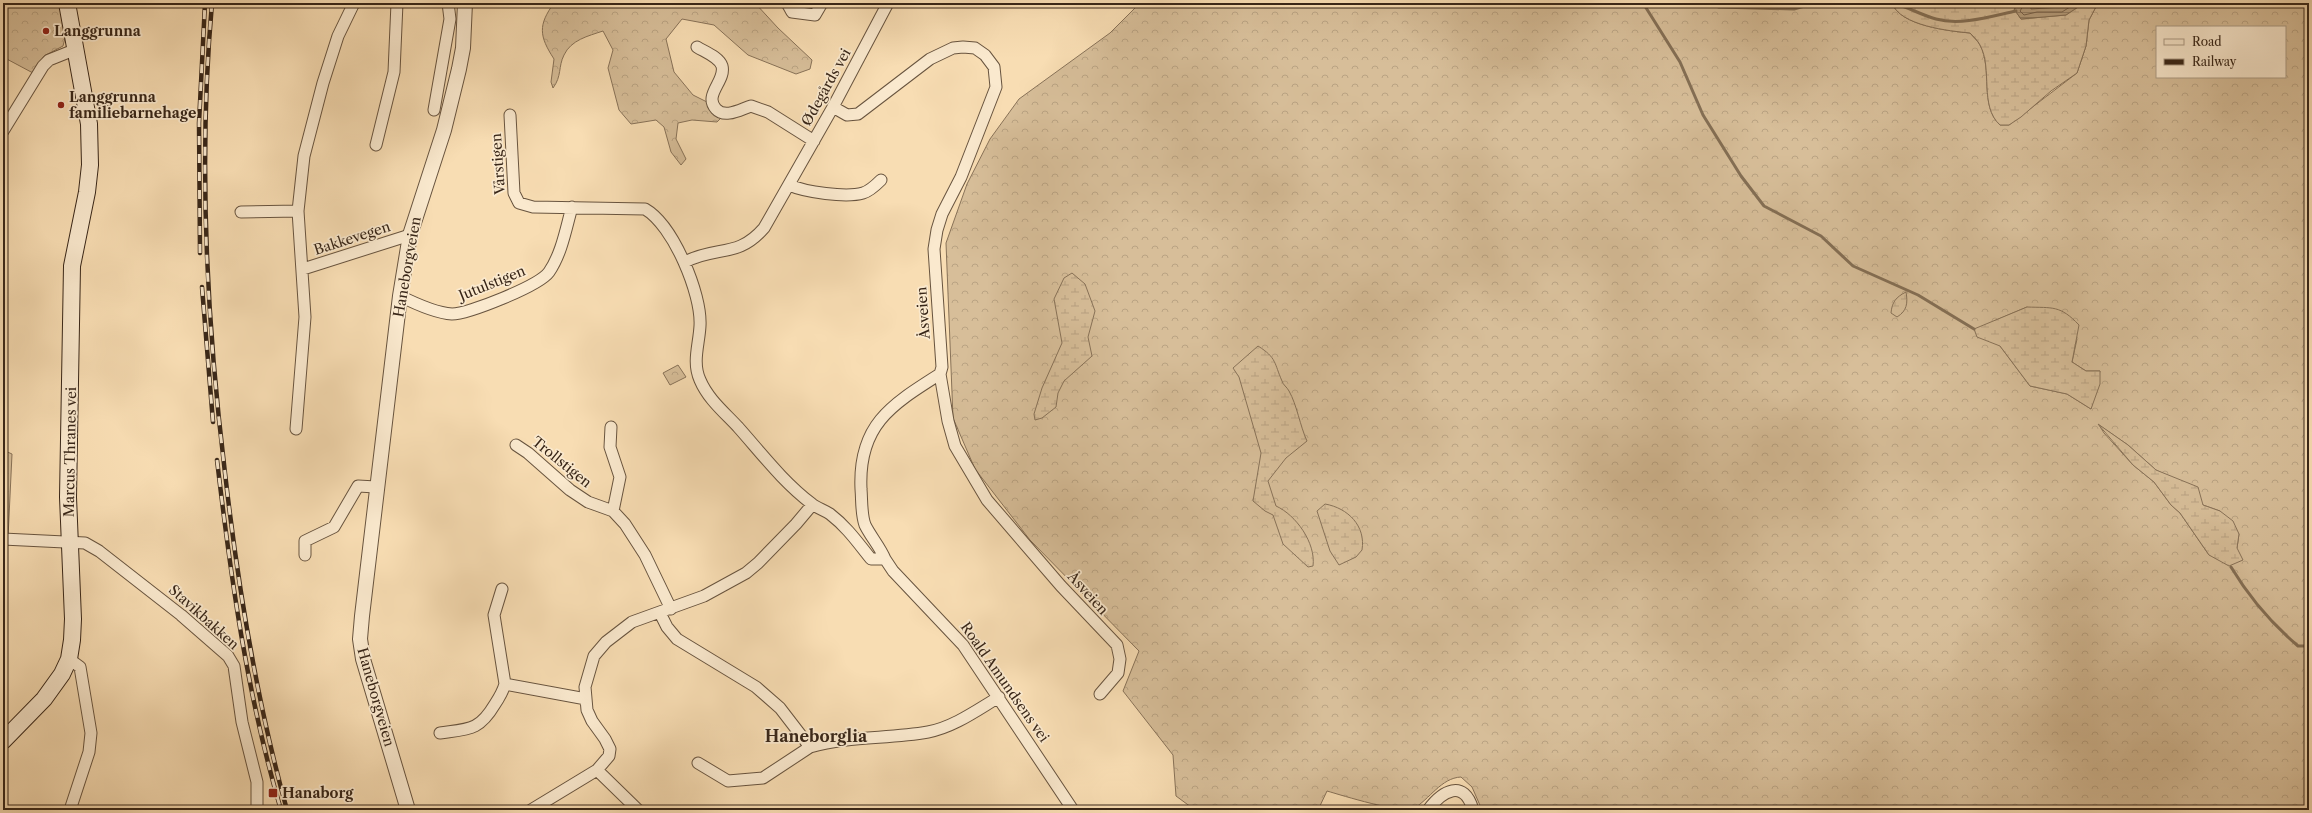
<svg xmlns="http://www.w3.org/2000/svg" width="2312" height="813" font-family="'Libre Caslon Text',serif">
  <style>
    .forest { fill: url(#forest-crowns); stroke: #887258; fill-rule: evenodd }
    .wetland { fill: url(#wetland-marsh); stroke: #887258 }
    .water { fill: url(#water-rules); stroke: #846f55 }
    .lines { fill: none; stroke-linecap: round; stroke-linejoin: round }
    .shore { stroke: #78624b; stroke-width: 1 }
    .stream { stroke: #846f55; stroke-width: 3 }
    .minor-casing { stroke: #68543f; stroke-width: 13 }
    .tertiary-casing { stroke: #68543f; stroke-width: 16 }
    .secondary-casing { stroke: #382618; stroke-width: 18 }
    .minor { stroke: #fae9ce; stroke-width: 11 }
    .tertiary { stroke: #fae9ce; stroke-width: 14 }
    .secondary { stroke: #fae9ce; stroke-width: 16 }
    .rail-casing { stroke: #382618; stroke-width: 4.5 }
    .rail { stroke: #fae9ce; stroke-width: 3; stroke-dasharray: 9; stroke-linecap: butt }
    .poi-dot { fill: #8f2418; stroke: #fae9ce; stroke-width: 1.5 }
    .labels { text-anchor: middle; stroke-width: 3.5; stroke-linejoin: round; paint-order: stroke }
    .poi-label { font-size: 14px; font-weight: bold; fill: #382618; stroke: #fae9ce; text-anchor: start }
    .street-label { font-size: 14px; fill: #382618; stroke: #fae9ce }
    .quarter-label { font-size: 16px; font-weight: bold; fill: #382618; stroke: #fae9ce }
  </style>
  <defs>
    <pattern id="forest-crowns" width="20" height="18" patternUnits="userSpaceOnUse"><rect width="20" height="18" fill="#d7be99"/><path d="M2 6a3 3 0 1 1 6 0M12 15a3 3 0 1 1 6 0" fill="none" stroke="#b9a383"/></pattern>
    <pattern id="wetland-marsh" width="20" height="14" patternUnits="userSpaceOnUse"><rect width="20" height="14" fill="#d7be99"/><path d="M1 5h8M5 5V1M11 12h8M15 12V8" fill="none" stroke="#b9a383"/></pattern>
    <pattern id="water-rules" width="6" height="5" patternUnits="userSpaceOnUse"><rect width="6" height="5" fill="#b79f7e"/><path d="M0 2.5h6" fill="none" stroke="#968166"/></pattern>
  </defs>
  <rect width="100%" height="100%" fill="#f8ddb3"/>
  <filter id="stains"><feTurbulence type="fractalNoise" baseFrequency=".005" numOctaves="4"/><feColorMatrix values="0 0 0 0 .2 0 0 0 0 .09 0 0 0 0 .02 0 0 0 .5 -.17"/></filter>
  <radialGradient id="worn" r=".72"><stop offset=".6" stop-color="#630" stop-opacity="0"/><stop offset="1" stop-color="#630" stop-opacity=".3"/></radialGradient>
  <path class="forest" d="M3 3H61L66 34 63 46 44 56 33 73 3 57Z
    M554 3H755L778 28 812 60 810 69 796 74 748 55 714 25 682 19 666 39 674 72 693 95 727 112 717 122 692 120 678 123 676 139 686 159 681 165 671 152 664 127 656 120 631 124 619 110 608 68 613 50 603 31C588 36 571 40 564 55 558 67 562 76 553 88L551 82 554 59C539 36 538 25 554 3Z
    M1140 3H1892C1900 26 1950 31 1970 33 1973 37 1978 41 1980 45 1993 69 1979 106 2000 125H2009L2077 73 2086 46 2089 20 2098 3H2309V810H1482L1472 787 1461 777C1441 778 1430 799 1413 809 1399 813 1344 796 1327 791L1318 810H1195L1176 796 1173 755 1123 691 1139 651 1030 540 975 469 953 418 946 243 967 184 990 139 1019 99 1110 33ZM2157 27H2285V77H2157ZM2027 307 2077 339 2072 362 2086 371H2100L2091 409 2067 394 2030 386 2000 346 1994 321ZM2099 425 2128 445 2156 470 2172 478 2203 505 2220 511 2239 534 2237 548 2209 555 2180 513 2171 505 2154 482 2133 465 2104 433Z
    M678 365 686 377 670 385 663 373Z
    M3 450 12 454 8 538H3Z"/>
  <path class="wetland" d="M1892 3H2038L2022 4 2014 9 2021 19 2066 15 2084 3H2098L2089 20 2086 46 2077 73 2051 91 2021 117 2009 125H2000C1979 106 1993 69 1980 45 1978 41 1974 37 1970 33 1950 31 1900 26 1892 3Z
    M1072 273 1085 284 1095 311 1088 337 1092 356 1064 381 1058 393 1056 407 1042 418 1035 420 1034 414 1042 388 1062 343 1054 299 1064 278Z
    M1906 292C1908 303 1907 311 1897 317L1891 313C1892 302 1896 297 1906 292Z
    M2027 307C2053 308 2060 305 2079 325L2072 362 2086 371H2100V384L2091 409 2067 394 2030 386 2000 346 1977 337 1974 329Z
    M1258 346C1277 358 1274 363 1282 381 1283 385 1287 387 1289 391 1297 405 1300 426 1307 441L1286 458 1268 481 1276 506C1296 515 1316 543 1313 566L1308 567 1283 544 1273 515 1265 511 1253 501 1261 453 1239 377 1233 368Z
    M2098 424 2128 445 2156 470 2198 487 2203 505 2220 511 2233 521 2239 534 2237 548 2243 560 2229 566 2209 555 2180 513 2171 505 2154 482 2133 465Z
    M1325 504C1348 508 1366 526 1362 550L1356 557 1339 565 1330 551 1317 511Z"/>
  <path class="water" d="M2084 3 2066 15 2021 19 2014 9 2022 4Z"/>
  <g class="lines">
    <path class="shore" d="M2025 3 2020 11 2024 15 2037 12H2062L2076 3
      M2030 3 2031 9 2062 7 2069 3"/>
    <path class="stream" d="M1643 3 1680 62 1703 115 1741 176 1764 206 1821 236 1853 266 1918 295 1974 329
      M1708 3 1719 7 1794 9 1815 3
      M1893 3C1908 7 1921 15 1936 19 1961 26 1992 16 2016 11
      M2231 567C2249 597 2271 623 2298 646H2309"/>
    <defs>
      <path id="minor" d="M787 3 792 12 815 15 822 3
        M697 47C705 52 719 57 722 66 726 81 703 95 716 109 725 119 741 109 751 106L768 112 814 141
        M833 107 847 115 858 114 930 59 953 48 963 47 975 48 985 55 994 67 996 87 961 177 942 214 937 230 934 249 942 367 940 374 948 421 955 446 987 500 1061 586 1117 645 1120 659 1118 673 1100 694
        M434 110 450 19 448 3
        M510 115 514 193 519 203 533 207 645 209C673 225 702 294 700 326 699 345 692 362 700 380 708 399 724 412 738 427 762 454 783 482 812 504 817 508 824 510 830 514 847 527 858 543 871 559H885L893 571 963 645 1073 810
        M3 131 43 66 49 60 69 52
        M376 145 394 72 397 3
        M789 185C805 192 846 198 863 193 870 191 876 185 881 180
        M241 212 298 211
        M685 262C717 245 737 259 764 228L833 107 888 3
        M303 269 410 235
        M400 296C414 303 435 313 452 314 468 314 539 286 549 272 562 253 566 228 572 207
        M611 427 610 447 620 477 613 511
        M296 429 305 317 298 211 304 156 323 83 338 36 354 3
        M516 445 528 453 570 490 588 502 613 511 625 524 645 555 671 609
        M3 539 85 543 99 551 181 615 228 656 234 666 242 722 257 782V810
        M305 555V541L334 527 358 486 376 487
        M885 559C880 547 871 537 865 525 861 514 862 501 861 489 858 425 891 405 940 374
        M502 589 494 615 505 684 586 699
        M660 613 667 627 677 639 756 687 780 708 810 747C849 736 888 739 928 732 954 727 977 710 999 697
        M69 659 80 667 91 733 89 752 70 810
        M440 733C469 729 479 731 495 704 499 698 503 691 505 684
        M698 763 728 781 763 778 810 747
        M597 770 638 810
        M531 810 597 770 609 756 610 749 605 739 592 721 587 710 585 687 594 656 606 642 632 622 704 596 746 573 758 563 796 524 812 505
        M1428 810C1442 791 1464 778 1473 810"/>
      <path id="tertiary" d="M408 810 363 659 360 639 362 616 400 296 410 235 444 130 459 69 463 48 465 3"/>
      <path id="secondary" d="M3 741 44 699 62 674 69 659 72 640 73 619 68 497 72 266 87 192 90 165 89 124 67 3"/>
    </defs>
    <use href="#minor" class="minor-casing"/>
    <use href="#tertiary" class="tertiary-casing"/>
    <use href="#secondary" class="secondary-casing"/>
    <use href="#minor" class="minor"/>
    <use href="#tertiary" class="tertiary"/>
    <use href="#secondary" class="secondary"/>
    <defs>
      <path id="rail" d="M212 3C198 160 206 316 225 473 238 587 256 699 287 810
        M200 253 199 123 205 3
        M202 287 213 422
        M217 460C231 579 247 695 281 810"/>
    </defs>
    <use href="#rail" class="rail-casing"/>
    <use href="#rail" class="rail"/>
  </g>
  <g class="poi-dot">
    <circle cx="46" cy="31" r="4"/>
    <circle cx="61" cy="105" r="4"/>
    <rect x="268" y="788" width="10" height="10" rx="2"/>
  </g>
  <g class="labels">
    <g class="poi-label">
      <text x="54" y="36">Langgrunna</text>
      <text x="69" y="102">Langgrunna<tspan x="69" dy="16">familiebarnehage</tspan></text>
      <text x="282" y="798">Hanaborg</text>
    </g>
    <g class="street-label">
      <text transform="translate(826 87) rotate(-61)" y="5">Ødegårds vei</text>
      <text transform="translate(498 164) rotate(-94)" y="5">Vårstigen</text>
      <text transform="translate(352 238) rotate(-18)" y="5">Bakkevegen</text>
      <text transform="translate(407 267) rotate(-80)" y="5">Haneborgveien</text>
      <text transform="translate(492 283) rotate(-22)" y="5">Jutulstigen</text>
      <text transform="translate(923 313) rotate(-94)" y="5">Åsveien</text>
      <text transform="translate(70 452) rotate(-89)" y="5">Marcus Thranes vei</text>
      <text transform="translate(562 462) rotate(39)" y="5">Trollstigen</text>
      <text transform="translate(1088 593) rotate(48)" y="5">Åsveien</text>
      <text transform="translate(204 617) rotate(42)" y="5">Stavikbakken</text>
      <text transform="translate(1005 682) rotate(55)" y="5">Roald Amundsens vei</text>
      <text transform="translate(376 697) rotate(74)" y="5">Haneborgveien</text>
    </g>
    <g class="quarter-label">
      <text x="816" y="742">Haneborglia</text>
    </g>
  </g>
  <rect width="2312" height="813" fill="none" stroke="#f8ddb3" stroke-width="16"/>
  <rect x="4" y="4" width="2304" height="805" fill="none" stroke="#382618" stroke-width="2"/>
  <rect x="8" y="8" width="2296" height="797" fill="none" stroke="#382618"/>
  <rect x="2156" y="26" width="130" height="52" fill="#fae9ce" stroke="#ac9b85"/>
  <rect x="2164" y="39" width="20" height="6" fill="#fae9ce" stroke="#ac9b85"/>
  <text x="2192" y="46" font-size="12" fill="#382618">Road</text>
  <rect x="2164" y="59" width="20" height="6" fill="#382618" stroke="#ac9b85"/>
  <text x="2192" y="66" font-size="12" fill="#382618">Railway</text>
  <rect width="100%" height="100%" filter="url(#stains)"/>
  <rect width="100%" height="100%" fill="url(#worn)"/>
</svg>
